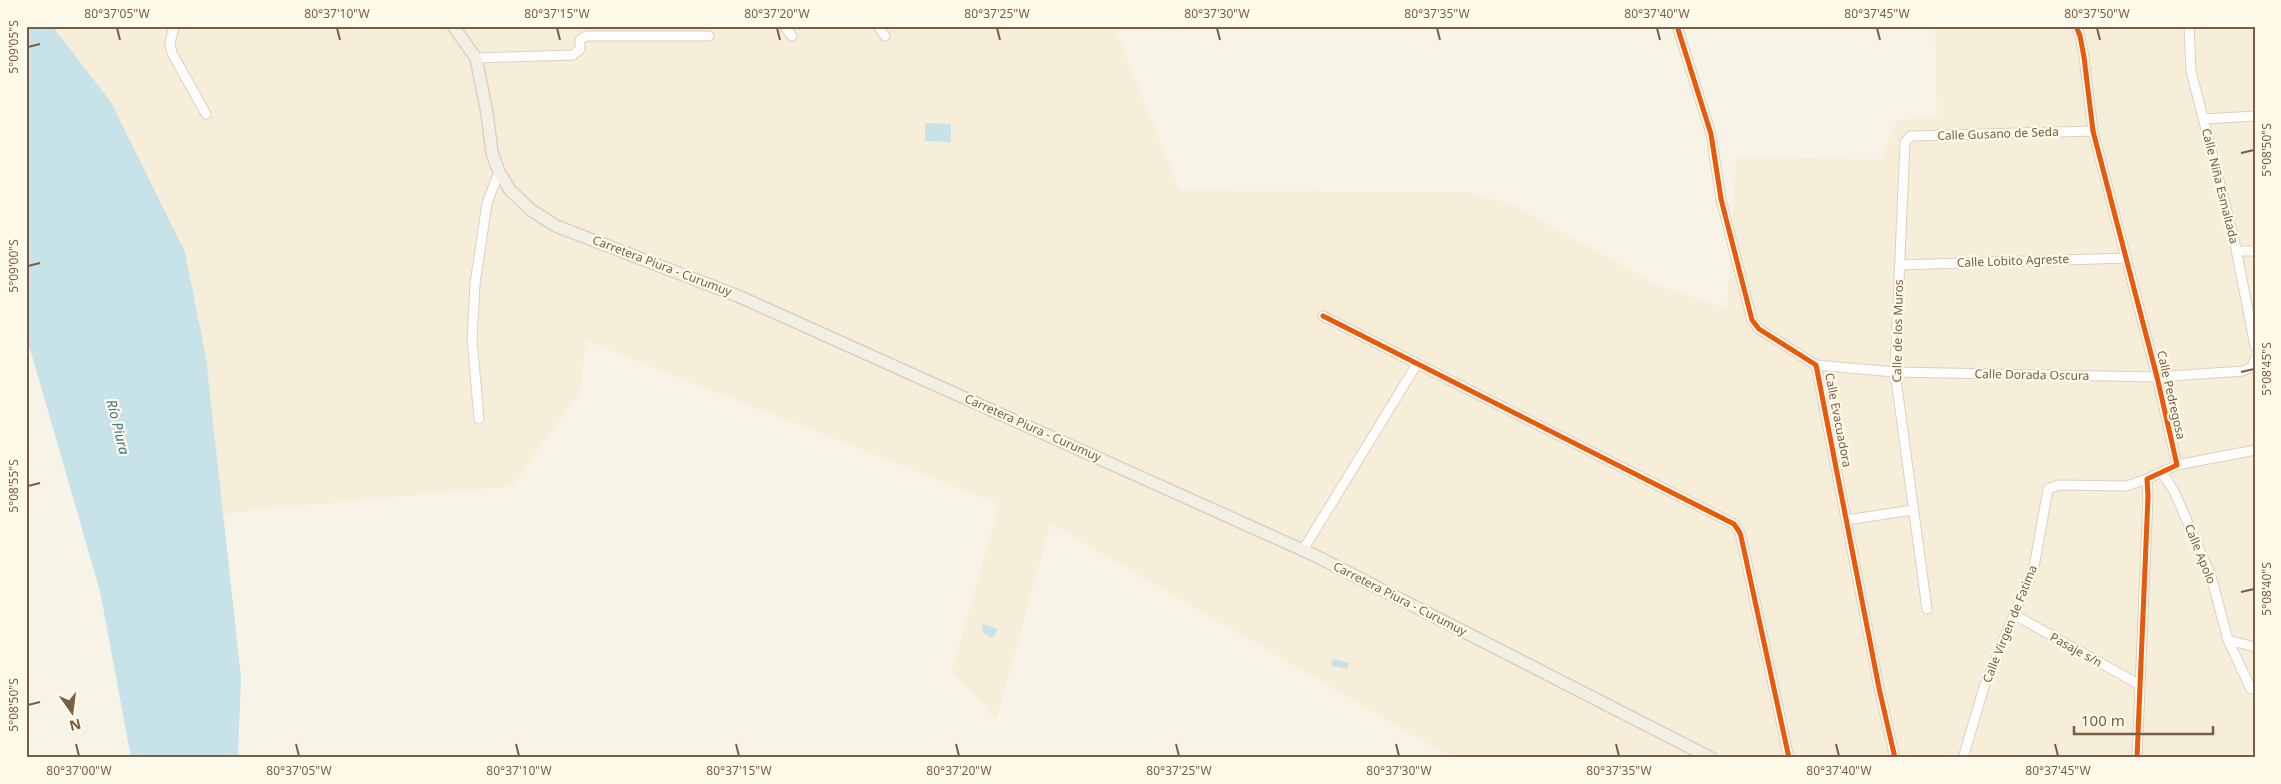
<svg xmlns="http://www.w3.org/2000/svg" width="2281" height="784" font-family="'Noto Sans',sans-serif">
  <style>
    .residential { fill: #f7eed9 }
    .water { fill: #c7e2e9 }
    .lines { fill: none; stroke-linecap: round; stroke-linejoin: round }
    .minor-casing { stroke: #d9d1c5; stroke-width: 11 }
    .major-casing { stroke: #d9d1c6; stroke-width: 14 }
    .minor { stroke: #fefdfb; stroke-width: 9 }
    .major { stroke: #f2efe4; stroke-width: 11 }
    .cycleway-casing { stroke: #fff9e9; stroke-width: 8 }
    .cycleway { stroke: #e8590c; stroke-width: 5 }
    .ticks { fill: none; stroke: #785e45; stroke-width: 2 }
    .labels { text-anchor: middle; stroke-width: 4.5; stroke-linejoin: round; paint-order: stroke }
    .street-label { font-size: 12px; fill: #785e45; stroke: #fff9e9 }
    .water-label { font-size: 14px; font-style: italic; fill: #3c758e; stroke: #fff9e9 }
    .neatline { fill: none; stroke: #785e45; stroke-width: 2 }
    .ticks-label { font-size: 12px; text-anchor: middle; fill: #785e45 }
  </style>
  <rect width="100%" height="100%" fill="#f7f4e7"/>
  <path class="residential" d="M52 26H1317L1116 31 1180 190 1470 193 1514 205 1658 285 1727 308 1736 157 1880 159 1897 120 1937 116 1935 26H2255V758H1452L1051 524 996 720 971 691 951 674 999 504 586 341 580 393 512 486 223 513 208 371 185 252 111 102Z"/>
  <path class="water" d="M26 26H52L111 102 185 252 206 357 241 677 238 758H131L100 591 26 335Z
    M925 123 951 124V142L925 141Z
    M983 624 998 629 992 638 982 632Z
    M1335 659 1349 663 1347 669 1333 666 1331 662Z"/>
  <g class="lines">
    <defs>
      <path id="minor" d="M174 26 170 43 172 53 206 114
        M784 26 792 36
        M878 26 885 36
        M1677 26 1711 134 1721 199 1752 320 1759 329 1816 365 1879 688 1895 758
        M2076 26 2080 36 2084 57 2093 131 2157 377 2177 465 2147 479 2148 496 2137 758
        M2189 26 2191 71 2234 239 2255 346
        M476 58 573 55 580 49V40L586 36H709
        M2204 119 2255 116
        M2236 251H2255
        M1899 265 2127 258
        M1323 316 1734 524 1740 533 1742 541 1789 758
        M1816 365 1895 372 2157 377 2243 371 2252 367 2255 359
        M479 419 472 339 475 284 487 203 499 172
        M2177 465 2255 450
        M2162 473 2174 491 2211 576 2228 640 2255 647
        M1847 520 1912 510
        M1303 550 1417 364
        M1927 609 1895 372 1905 142 1911 136 2093 131
        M2013 614 2140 685
        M2228 640 2251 689
        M1963 758 1984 687 2034 567 2048 489 2059 485 2127 486 2147 479"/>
      <path id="major" d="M453 26 476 58 487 113 492 153 499 172 510 190 531 210 556 226 738 296 1316 556 1711 758"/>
    </defs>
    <use href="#minor" class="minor-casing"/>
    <use href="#major" class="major-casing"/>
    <use href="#minor" class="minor"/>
    <use href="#major" class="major"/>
    <defs>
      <path id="cycleway" d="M1677 26 1711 134 1721 199 1752 320 1759 329 1816 365 1879 688 1895 758
        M2076 26 2080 36 2084 57 2093 131 2157 377 2177 465 2147 479 2148 496 2137 758
        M1323 316 1734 524 1740 533 1742 541 1789 758"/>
    </defs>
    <use href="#cycleway" class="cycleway-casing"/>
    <use href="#cycleway" class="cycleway"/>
  </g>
  <path class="ticks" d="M117 28 120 40M337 28 340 40M557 28 560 40M777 28 780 40M997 28 1000 40M1217 28 1220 40M1437 28 1440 40M1657 28 1660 40M1877 28 1880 40M2097 28 2100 40M28 47 40 44M2241 153 2254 150M28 266 40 263M2241 372 2254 369M28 486 40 483M2241 592 2254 589M28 705 40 702M76 744 79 756M296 744 299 756M516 744 519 756M736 744 739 756M956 744 959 756M1176 744 1179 756M1396 744 1399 756M1616 744 1619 756M1836 744 1839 756M2055 744 2058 756"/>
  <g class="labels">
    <g class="street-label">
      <text transform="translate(1998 134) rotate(-2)" y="4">Calle Gusano de Seda</text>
      <text transform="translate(2220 186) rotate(76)" y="4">Calle Niña Esmaltada</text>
      <text transform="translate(2013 261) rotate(-2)" y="4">Calle Lobito Agreste</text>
      <text transform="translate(662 266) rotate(21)" y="4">Carretera Piura - Curumuy</text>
      <text transform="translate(1898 331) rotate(-89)" y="4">Calle de los Muros</text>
      <text transform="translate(2032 375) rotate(1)" y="4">Calle Dorada Oscura</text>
      <text transform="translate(2171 395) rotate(77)" y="4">Calle Pedregosa</text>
      <text transform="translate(1838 420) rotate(79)" y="4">Calle Evacuadora</text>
      <text transform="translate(1033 428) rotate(24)" y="4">Carretera Piura - Curumuy</text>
      <text transform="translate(2200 554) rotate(68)" y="4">Calle Apolo</text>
      <text transform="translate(1400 599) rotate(27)" y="4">Carretera Piura - Curumuy</text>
      <text transform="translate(2010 624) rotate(-68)" y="4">Calle Virgen de Fatima</text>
      <text transform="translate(2076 650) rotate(29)" y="4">Pasaje s/n</text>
    </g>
    <g class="water-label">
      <text transform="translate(118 427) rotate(76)" y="5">Río Piura</text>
    </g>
  </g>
  <rect width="2281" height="784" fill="none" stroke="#fff9e9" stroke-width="55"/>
  <g transform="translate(72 712) rotate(166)" stroke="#fff9e9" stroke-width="4" paint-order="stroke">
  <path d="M0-4L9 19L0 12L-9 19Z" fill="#785e45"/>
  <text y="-8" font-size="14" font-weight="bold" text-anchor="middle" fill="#785e45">N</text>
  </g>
  <path d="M2074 726v8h139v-8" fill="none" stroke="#785e45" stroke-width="2.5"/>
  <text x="2081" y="726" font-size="15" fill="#785e45" stroke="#fff9e9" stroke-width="4" paint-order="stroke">100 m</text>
  <rect x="28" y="28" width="2226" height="728" class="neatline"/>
  <g class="ticks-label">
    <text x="117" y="18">80°37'05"W</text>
    <text x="337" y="18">80°37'10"W</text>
    <text x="557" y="18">80°37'15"W</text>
    <text x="777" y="18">80°37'20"W</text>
    <text x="997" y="18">80°37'25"W</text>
    <text x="1217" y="18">80°37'30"W</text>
    <text x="1437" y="18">80°37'35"W</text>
    <text x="1657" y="18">80°37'40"W</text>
    <text x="1877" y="18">80°37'45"W</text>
    <text x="2097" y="18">80°37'50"W</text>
    <text transform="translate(14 47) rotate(-90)" y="4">5°09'05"S</text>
    <text transform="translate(2267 150) rotate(-90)" y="4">5°08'50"S</text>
    <text transform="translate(14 266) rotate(-90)" y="4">5°09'00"S</text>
    <text transform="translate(2267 369) rotate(-90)" y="4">5°08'45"S</text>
    <text transform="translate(14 486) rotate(-90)" y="4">5°08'55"S</text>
    <text transform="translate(2267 589) rotate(-90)" y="4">5°08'40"S</text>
    <text transform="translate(14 705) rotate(-90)" y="4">5°08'50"S</text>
    <text x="79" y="775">80°37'00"W</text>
    <text x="299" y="775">80°37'05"W</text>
    <text x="519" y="775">80°37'10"W</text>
    <text x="739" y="775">80°37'15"W</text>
    <text x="959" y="775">80°37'20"W</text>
    <text x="1179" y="775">80°37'25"W</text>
    <text x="1399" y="775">80°37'30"W</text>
    <text x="1619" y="775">80°37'35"W</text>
    <text x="1839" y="775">80°37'40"W</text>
    <text x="2058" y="775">80°37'45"W</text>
  </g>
</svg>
